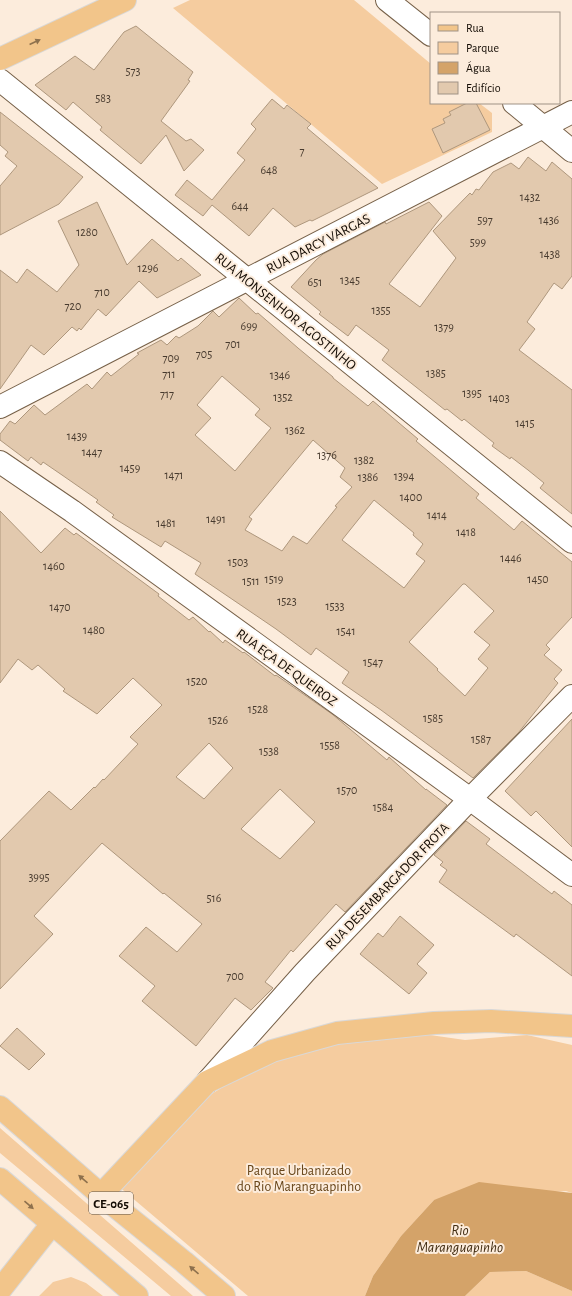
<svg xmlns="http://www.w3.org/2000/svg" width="572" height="1296" font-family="'Alegreya Sans',sans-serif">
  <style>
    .green { fill: #f5cc9f }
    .water { fill: #d4a369 }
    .building { fill: #e2c9ae; stroke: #ae977d; fill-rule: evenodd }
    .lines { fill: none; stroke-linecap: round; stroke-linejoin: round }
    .minor-casing { stroke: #766048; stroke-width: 24 }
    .major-casing { stroke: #d9d8d7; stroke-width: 24 }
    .minor { stroke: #fff; stroke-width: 22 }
    .major { stroke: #f2c58a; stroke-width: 22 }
    .oneway { fill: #8e714d }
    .labels { text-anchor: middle; stroke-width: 4; stroke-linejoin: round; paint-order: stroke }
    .number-label { font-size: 12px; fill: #473a2e }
    .shield { fill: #fcecdc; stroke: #594e44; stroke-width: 1 }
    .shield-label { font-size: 13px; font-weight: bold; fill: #130b03 }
    .street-label { font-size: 14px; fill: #130b03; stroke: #fcecdc }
    .park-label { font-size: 14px; fill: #68461a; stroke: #fcecdc }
    .water-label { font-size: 15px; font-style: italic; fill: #412c12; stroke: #fcecdc }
  </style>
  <rect width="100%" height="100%" fill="#fcecdc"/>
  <path class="green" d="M190 0H354L431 64V103H479L492 113V132L382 184 173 8Z
    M409 1032 465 1040 527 1035 572 1045V1193L566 1191 434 1200 401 1236 373 1276 365 1296H248L117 1185 194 1105 274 1055Z
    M0 1128 193 1296H171L0 1153Z
    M526 1271 572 1291V1296H465L490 1272Z
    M71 1277 86 1283 103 1296H39L53 1282Z"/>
  <path class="water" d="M479 1182 572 1193V1291L526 1271 490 1272 465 1296H365L373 1276 401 1236 434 1200Z"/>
  <path class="building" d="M136 26 193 72 188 80 190 81 161 121 186 141 191 139 204 150 184 171 166 135 141 164 100 130 102 127 73 102 66 110 35 85 75 56 94 70 124 32Z
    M272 99 284 109 287 105 311 124 307 128 378 188 312 221 310 220 295 227 273 208 249 236 212 205 203 216 175 195 187 180 212 200 245 160 237 153 256 129 251 124Z
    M467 103H476L490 130 443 153 432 129 445 123 443 119 451 115 449 112Z
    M0 112 83 177 59 204 0 235V186L17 166 5 156 8 152 0 145Z
    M528 157 546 171 552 162 572 179V276L562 289 554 283 527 322 535 329 519 350 572 390V514L540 488 544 483 528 470 511 457 510 459 492 446 494 443 464 419 462 421 447 409 445 410 382 360 389 350 356 325 348 336 319 314 321 312 291 287 316 260 323 254 385 222 386 224 429 202 442 216 389 284 420 307 456 258 433 231 470 193 472 195 476 189 479 190 493 172 511 163 519 169Z
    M97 202 127 265 152 239 178 261 181 258 201 275 157 298 139 281 106 316 98 309 81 330 79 328 77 331 72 327 44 355 31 345 0 389V270L17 283 27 269 57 292 79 265 58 221Z
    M239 298 256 314 258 313 298 348 333 377V378L368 406 373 401 418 439 416 441 479 494 476 498 514 530 522 521 572 562V617L546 645 550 649 544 655 562 670 554 679 558 683 519 732 473 778 381 710 342 683 349 672 316 648 311 655 276 629 195 574 201 563 165 541 161 547 112 517 114 515 96 502 98 500 62 475 43 462 41 465 31 457 28 461 0 440V434L10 421 15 424 34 405 45 415 87 384 92 389 107 372 111 376 139 354 137 353 161 340 167 345 176 336 179 338 198 326 213 311 219 317ZM222 376 260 409 255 415 271 428 235 471 195 435 211 418 197 405ZM313 440 345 468 340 477 352 487 335 506 337 507 307 544 293 536 282 551 245 530 252 519 249 517ZM374 500 414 533 413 535 423 544 416 554 425 561 404 588 342 540ZM463 584H465L494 611 474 632 490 645 478 659 488 668 465 696 437 670 438 669 409 642Z
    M0 511 41 553 65 528 74 535 76 533 159 594 158 596 189 620 193 617 209 632 210 631 223 643 225 640 243 653 244 652 275 676 276 675 332 714 387 760 389 757 426 790V789L447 805 345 912 336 904 293 952 291 950 265 982 273 988 251 1010 235 998 196 1046 142 1001 155 986 119 956 146 927 177 952 202 924 164 893 163 894 102 843 34 916 53 934 0 989V841L49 791 71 810 94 787 95 788 103 779 104 780 138 744 130 737 162 705 133 678 97 714 63 691 65 689 38 665 32 670 18 659 0 683ZM209 743 233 768 204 799 176 777ZM280 789 315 822 280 859 241 829Z
    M572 719V847L536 811 531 816 505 791Z
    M466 821 490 839 486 844 552 894 554 891 572 905V976L516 934 514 937 439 882 447 870 440 865 443 862 434 855Z
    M400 916 434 945 417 964 427 973 409 994 360 954 378 933 383 937Z
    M17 1028 45 1054 29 1070 0 1046Z"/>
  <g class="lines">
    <defs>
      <path id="minor" d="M387 0 431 35
        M0 80 572 542
        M514 103 572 151
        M0 407 572 112
        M0 462 72 511 470 799 572 875
        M207 1082 305 972 470 799 572 696"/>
      <path id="major" d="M0 59 125 0
        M0 1107 101 1195 184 1262 224 1296
        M0 1179 137 1296
        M101 1195 207 1082 272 1051 337 1033 434 1023 491 1021 572 1026
        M0 1290 52 1224"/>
    </defs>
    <use href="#minor" class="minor-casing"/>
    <use href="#major" class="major-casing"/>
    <use href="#minor" class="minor"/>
    <use href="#major" class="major"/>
  </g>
  <defs><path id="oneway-solid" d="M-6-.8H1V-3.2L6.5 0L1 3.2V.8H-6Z"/></defs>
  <g class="oneway">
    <use href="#oneway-solid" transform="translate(35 42) rotate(-25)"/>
    <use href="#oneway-solid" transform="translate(83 1179) rotate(-139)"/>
    <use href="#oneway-solid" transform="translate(29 1205) rotate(41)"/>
    <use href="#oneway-solid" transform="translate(194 1270) rotate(-139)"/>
  </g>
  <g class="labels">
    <g class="number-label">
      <text x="133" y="75">573</text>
      <text x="103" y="102">583</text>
      <text x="302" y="155">7</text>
      <text x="269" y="174">648</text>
      <text x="530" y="201">1432</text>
      <text x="240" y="210">644</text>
      <text x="485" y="224">597</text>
      <text x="549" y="224">1436</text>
      <text x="87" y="236">1280</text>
      <text x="478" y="246">599</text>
      <text x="550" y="258">1438</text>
      <text x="148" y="272">1296</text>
      <text x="350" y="284">1345</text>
      <text x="315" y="286">651</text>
      <text x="102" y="296">710</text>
      <text x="73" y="310">720</text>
      <text x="381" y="314">1355</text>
      <text x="249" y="330">699</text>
      <text x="444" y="331">1379</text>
      <text x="233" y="348">701</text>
      <text x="204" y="358">705</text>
      <text x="171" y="362">709</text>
      <text x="436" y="377">1385</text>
      <text x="169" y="378">711</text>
      <text x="280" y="379">1346</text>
      <text x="472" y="397">1395</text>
      <text x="167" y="398">717</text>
      <text x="283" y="401">1352</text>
      <text x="499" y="402">1403</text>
      <text x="525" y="427">1415</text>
      <text x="295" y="434">1362</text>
      <text x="77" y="440">1439</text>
      <text x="92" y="456">1447</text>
      <text x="327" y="459">1376</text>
      <text x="364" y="464">1382</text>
      <text x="130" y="472">1459</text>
      <text x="174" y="479">1471</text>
      <text x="404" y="480">1394</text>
      <text x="368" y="481">1386</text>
      <text x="411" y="501">1400</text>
      <text x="437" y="519">1414</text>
      <text x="216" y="523">1491</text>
      <text x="166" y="527">1481</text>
      <text x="466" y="536">1418</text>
      <text x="511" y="562">1446</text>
      <text x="238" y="566">1503</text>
      <text x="54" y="570">1460</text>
      <text x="274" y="583">1519</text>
      <text x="538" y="583">1450</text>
      <text x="251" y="585">1511</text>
      <text x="287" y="605">1523</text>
      <text x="335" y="610">1533</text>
      <text x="60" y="611">1470</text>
      <text x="94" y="634">1480</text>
      <text x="346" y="635">1541</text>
      <text x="373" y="666">1547</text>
      <text x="197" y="685">1520</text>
      <text x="258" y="713">1528</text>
      <text x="433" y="722">1585</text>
      <text x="218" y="724">1526</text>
      <text x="481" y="743">1587</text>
      <text x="330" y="749">1558</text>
      <text x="269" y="755">1538</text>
      <text x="347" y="794">1570</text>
      <text x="383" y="811">1584</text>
      <text x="39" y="881">3995</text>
      <text x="214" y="902">516</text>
      <text x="235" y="980">700</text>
    </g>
    <rect class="shield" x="89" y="1192" width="44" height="22" rx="3"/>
    <g class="shield-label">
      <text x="111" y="1208">CE-065</text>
    </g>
    <g class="street-label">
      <text transform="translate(318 243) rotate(-27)" y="5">RUA DARCY VARGAS</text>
      <text transform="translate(286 311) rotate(39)" y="5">RUA MONSENHOR AGOSTINHO</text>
      <text transform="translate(287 667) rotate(36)" y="5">RUA EÇA DE QUEIROZ</text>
      <text transform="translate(387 886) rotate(-46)" y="5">RUA DESEMBARGADOR FROTA</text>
    </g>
    <g class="park-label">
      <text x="299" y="1175">Parque Urbanizado<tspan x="299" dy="16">do Rio Maranguapinho</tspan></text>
    </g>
    <g class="water-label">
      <text x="460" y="1235">Rio<tspan x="460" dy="17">Maranguapinho</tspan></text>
    </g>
  </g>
  <rect x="430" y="12" width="130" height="92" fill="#fcecdc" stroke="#9f9285"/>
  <rect x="438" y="25" width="20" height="6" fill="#f2c58a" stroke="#9f9285"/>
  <text x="466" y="32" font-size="12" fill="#130b03">Rua</text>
  <rect x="438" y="42" width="20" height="12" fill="#f5cc9f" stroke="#9f9285"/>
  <text x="466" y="52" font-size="12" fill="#130b03">Parque</text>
  <rect x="438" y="62" width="20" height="12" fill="#d4a369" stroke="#9f9285"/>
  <text x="466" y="72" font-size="12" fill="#130b03">Água</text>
  <rect x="438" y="82" width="20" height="12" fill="#e2c9ae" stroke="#9f9285"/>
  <text x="466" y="92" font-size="12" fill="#130b03">Edifício</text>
</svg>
